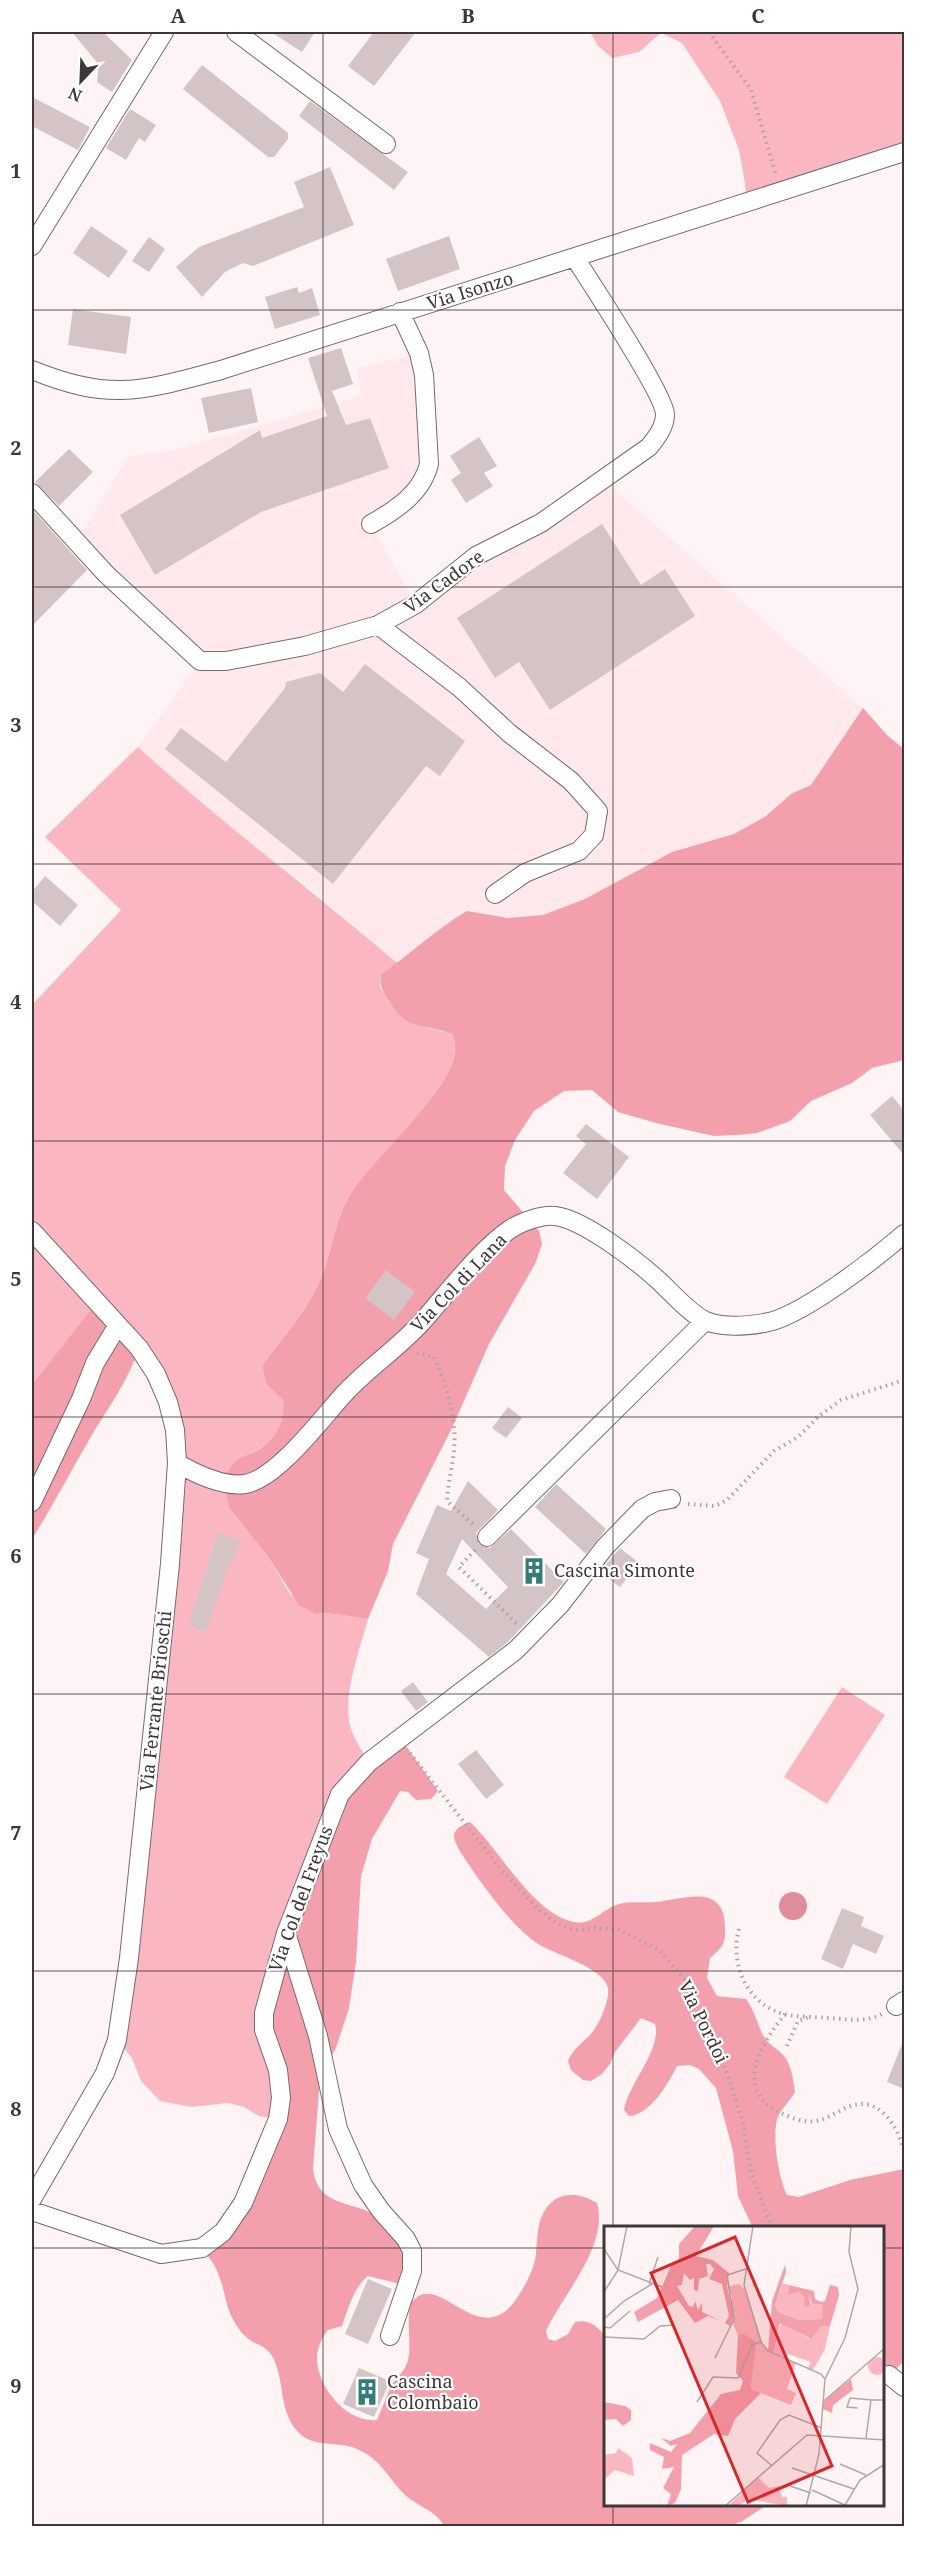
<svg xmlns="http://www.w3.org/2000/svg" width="936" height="2558" font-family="'Noto Serif',serif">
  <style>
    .built { fill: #ffe9ec }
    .green { fill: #fbb7c1 }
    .forest { fill: #f39fac }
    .water { fill: #df8d9a }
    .building { fill: #d5c4c6; fill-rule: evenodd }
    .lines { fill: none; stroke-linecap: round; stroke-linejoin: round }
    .minor-casing { stroke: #78696b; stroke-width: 20 }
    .path { stroke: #aba3a3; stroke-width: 4; stroke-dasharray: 1.5 4.5; stroke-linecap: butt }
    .minor { stroke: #fff; stroke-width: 18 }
    .grid { fill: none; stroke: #3e3737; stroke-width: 1.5; stroke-opacity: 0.55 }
    .labels { text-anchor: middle; stroke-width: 4.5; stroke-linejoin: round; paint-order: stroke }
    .street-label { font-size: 18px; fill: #3e3737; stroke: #fff }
    .poi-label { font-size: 18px; fill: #3e3737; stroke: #fff; text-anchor: start }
    .inset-road { fill: none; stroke: #b1a8a9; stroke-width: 1.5 }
    .view { fill: #d62828; fill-opacity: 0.15; stroke: #d62828; stroke-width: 3 }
    .inset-edge { fill: none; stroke: #3e3737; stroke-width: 3 }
    .neatline { fill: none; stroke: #3e3737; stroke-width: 2 }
    .grid-label { font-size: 20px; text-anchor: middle; font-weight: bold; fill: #3e3737 }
  </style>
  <rect width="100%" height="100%" fill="#fef4f5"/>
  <path class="built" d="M419 353 429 464 371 524 416 604 603 479 863 708 811 785 791 794 766 816 734 834 672 852 585 899 543 915 508 918 467 911 397 963 316 893 267 857 179 785 138 747 200 661 76 543 128 456 174 450 361 396 356 368Z"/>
  <path class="green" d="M590 32H904V152L746 201 745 183 739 150 720 101 682 43 661 33 639 52 612 58 598 46Z
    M138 747C221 823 312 890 397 963L381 974 380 987C390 1001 407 1017 422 1025 428 1029 444 1031 453 1035 454 1040 456 1048 455 1053 450 1092 378 1156 354 1189 334 1217 333 1253 319 1283 306 1312 280 1341 262 1366L266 1384 283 1400C288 1435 265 1447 237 1460L230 1509 269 1558 290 1594 316 1614 328 1613 368 1619C360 1649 341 1699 351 1729 355 1741 363 1752 369 1762L278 2119 259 2116 244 2107 228 2103 191 2107 160 2101 141 2081 132 2058 117 2040 175 1430 139 1348 57 1354 32 1385V1005L121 910 45 837Z
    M842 1687 885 1715 827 1804 784 1777Z"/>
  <path class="forest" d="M863 708 888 736 904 749V1060L872 1068 852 1083 811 1101 790 1121 757 1133 738 1135 714 1136 656 1123 618 1112 592 1090 564 1091 534 1111 515 1140 505 1166 504 1190 539 1231 542 1244 535 1264 489 1344 452 1428 393 1544 388 1571 368 1619 328 1613 316 1614 299 1605 269 1558 230 1509 223 1483C226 1475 229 1468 235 1462 239 1457 246 1456 252 1453 274 1442 286 1425 283 1400L266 1384 262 1366C280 1341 306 1312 319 1283 333 1253 334 1217 354 1189 377 1156 451 1090 455 1053 456 1048 454 1040 453 1035 422 1021 408 1034 389 1000 382 990 380 987 381 974 411 954 436 929 467 911L508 918 543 915 585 899 672 852 734 834 766 816 791 794 811 785Z
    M97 1302 139 1348C128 1382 107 1409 89 1440 70 1473 52 1507 32 1539V1385Z
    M401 1739 438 1791 431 1799 416 1800 408 1792 400 1791 372 1839 361 1876 356 1962 349 2008 336 2048 320 2078 313 2168C317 2211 360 2199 384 2221 394 2230 402 2245 410 2255L400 2284 368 2276C354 2287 348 2309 342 2326L328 2330C322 2338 318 2346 317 2356 316 2386 346 2423 377 2420 382 2409 386 2397 391 2386 397 2376 405 2372 408 2360 412 2345 405 2312 412 2302 437 2270 474 2344 510 2307 519 2297 529 2279 533 2267 537 2256 536 2243 538 2231 543 2197 568 2186 597 2203 609 2246 563 2294 546 2331L548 2339 555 2341 568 2334 575 2322C589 2319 597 2326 606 2337V2506H765L741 2522 728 2526H444C435 2509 415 2506 402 2492 386 2474 378 2456 352 2447 336 2442 314 2447 300 2434 279 2413 285 2387 275 2362 267 2342 254 2347 242 2333 223 2309 228 2296 217 2271 214 2263 207 2255 202 2248L223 2232 278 2119 264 2030 340 1794Z
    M470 1822C500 1850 530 1909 570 1921 591 1928 600 1910 619 1904 630 1901 644 1903 656 1902 684 1899 725 1882 725 1928 726 1944 722 1948 710 1958L707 1978 717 1996 746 1999C755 2011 757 2024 764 2037 770 2046 778 2049 784 2056 792 2066 793 2080 795 2092 790 2101 779 2111 777 2120 772 2138 779 2179 787 2195L799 2197 850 2180 904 2169V2361L884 2381V2228H753L738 2196 733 2151 716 2088 699 2069 690 2065 677 2066C668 2084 650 2115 629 2116L624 2110C628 2084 662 2050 655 2024L641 2018 615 2052 610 2064 602 2074 591 2081 583 2080 571 2070 568 2061C573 2049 579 2046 588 2037 598 2028 610 2001 608 1988 604 1968 557 1955 540 1945 512 1928 481 1883 463 1856 452 1838 448 1830 470 1822Z"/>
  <path class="water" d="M779 1906a14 14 0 1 1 28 0a14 14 0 1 1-28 0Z"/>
  <path class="building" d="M72 32H103L132 60 112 92 97 82 99 65Z
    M271 32H315L302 52Z
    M374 32H416L374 86 348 66Z
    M202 65 288 133V139L274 157H268L183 89Z
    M32 97 90 127 78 150 32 126Z
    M310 101 408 172 394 190 299 116Z
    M130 109 156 125 145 142 139 138 126 160 106 148Z
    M330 167 354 225 253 266 243 263 225 272 202 297 176 267 199 247 304 207 294 182Z
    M91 226 128 251 109 278 73 253Z
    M449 236 460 269 398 291 386 259Z
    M149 237 165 249 149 272 132 261Z
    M297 287 299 293 312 288 320 315 275 329 265 297Z
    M73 309 131 317 126 354 68 345Z
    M341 348 353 384 332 391 346 425 370 418 389 468 261 512 155 575 120 515 260 430 262 438 327 416 308 358Z
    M251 388 258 422 209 433 201 398Z
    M479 437 497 466 484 473 493 486 466 503 451 480 461 473 450 456Z
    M69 449 93 472 59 506 35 482Z
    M32 509 87 570 32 626Z
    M602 524 641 585 665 569 695 616 550 710 519 662 495 678 457 618Z
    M365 664 465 741 440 776 426 766 333 884 165 749 181 728 226 762 285 688 286 682 320 673 343 692Z
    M45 876 78 905 60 926 32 901V892Z
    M892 1096 904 1110V1155L870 1115Z
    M586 1124 629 1157 597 1199 563 1173 586 1144 576 1136Z
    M386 1270 415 1292 394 1320 365 1298Z
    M508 1407 522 1418 506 1438 492 1428Z
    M468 1481 498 1510 476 1533 479 1544 490 1548 511 1529 564 1582 508 1642 489 1657 416 1594 429 1559 416 1553 437 1505 451 1511ZM462 1539 508 1587 486 1609 446 1574Z
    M556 1484 606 1529 586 1554 535 1507Z
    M218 1532 240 1541 231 1565 229 1564 206 1632 188 1625Z
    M620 1548 639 1563 620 1587 600 1572Z
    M413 1682 428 1702 416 1711 401 1691Z
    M476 1750 504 1785 486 1799 458 1764Z
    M842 1908 864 1917 861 1926 884 1936 876 1954 853 1944 843 1969 821 1959Z
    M903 2041H904V2089L887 2082Z
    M368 2279 392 2289 368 2344 345 2334Z
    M359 2368 390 2381 374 2417 343 2404Z"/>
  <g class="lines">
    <defs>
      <path id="minor" d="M236 32 386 144
        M32 246 164 32
        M32 370C111 402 141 391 221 370L904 152
        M32 493 106 574 200 661H226L305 646 378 625 416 604 476 556 541 523 649 447C657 437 665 427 665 414 664 394 591 283 575 258
        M371 524C396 510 422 493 429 464L424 375 419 353 400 312
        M378 625 459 687 509 733 571 781 598 811 594 835 579 851 525 873 495 894
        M32 1231 139 1348 156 1374 168 1402 175 1430 177 1463 170 1564 129 1958 117 2040 105 2073 32 2199
        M177 1463C196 1474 223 1487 245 1484 277 1479 322 1418 344 1394 368 1368 397 1349 421 1323 446 1295 481 1248 512 1228 522 1222 543 1214 555 1216 583 1219 637 1261 658 1280 670 1291 691 1315 706 1321 723 1328 746 1326 764 1323 800 1318 876 1258 904 1234
        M32 1502 81 1399 95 1363 118 1325
        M487 1537 705 1321
        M286 1933 318 2036 338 2129 363 2185 381 2211 406 2239 412 2251V2271L390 2336
        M896 2006 904 2001
        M32 2211 161 2254 202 2248 223 2232 243 2203 278 2119 281 2098 278 2070 264 2030V2013L286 1933 340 1794 369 1762 516 1650 560 1605 605 1547 642 1509 655 1502 671 1499
        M889 2375 904 2387"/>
    </defs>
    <use href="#minor" class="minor-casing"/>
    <path class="path" d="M709 32 751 90 776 175
      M417 1353 434 1357C447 1387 457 1417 454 1451 452 1468 448 1484 447 1501L475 1526
      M688 1504 715 1506 727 1500 774 1451 798 1437 819 1416 841 1400 904 1380
      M475 1550 459 1567 518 1625
      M410 1753 498 1866 537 1908 556 1923 576 1930 595 1928 620 1930 660 1951 687 1982 728 2075 743 2123 751 2172 772 2228
      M739 1929C729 1965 748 2006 787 2015 800 2017 815 2017 828 2018 847 2019 865 2023 882 2014
      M785 2014C761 2044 732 2091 781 2113 792 2118 804 2123 816 2121 833 2118 846 2103 864 2104 886 2106 899 2132 904 2150
      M787 2046 798 2021 809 2017"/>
    <use href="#minor" class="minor"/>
  </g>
  <path class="grid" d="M323 32V2526M613 32V2228M32 310H904M32 587H904M32 864H904M32 1141H904M32 1417H904M32 1694H904M32 1971H904M32 2248H606M884 2248H904M613 2506V2526"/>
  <defs>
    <symbol id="building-bare" viewBox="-9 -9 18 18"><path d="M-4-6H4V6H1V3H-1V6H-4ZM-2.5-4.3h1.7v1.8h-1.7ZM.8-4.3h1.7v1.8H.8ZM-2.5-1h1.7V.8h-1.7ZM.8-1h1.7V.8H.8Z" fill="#347c77" stroke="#fff" stroke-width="2.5" paint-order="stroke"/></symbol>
  </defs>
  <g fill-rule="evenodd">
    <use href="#building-bare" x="515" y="1552" width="38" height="38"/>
    <use href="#building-bare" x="348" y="2373" width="38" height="38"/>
  </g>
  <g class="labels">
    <g class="street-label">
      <text transform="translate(470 291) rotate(-17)" y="6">Via Isonzo</text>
      <text transform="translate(444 582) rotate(-36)" y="6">Via Cadore</text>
      <text transform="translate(459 1283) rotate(-46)" y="6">Via Col di Lana</text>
      <text transform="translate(156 1701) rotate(-84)" y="6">Via Ferrante Brioschi</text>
      <text transform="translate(301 1899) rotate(-70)" y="6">Via Col del Freyus</text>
      <text transform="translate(703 2022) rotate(64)" y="6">Via Pordoi</text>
    </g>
    <g class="poi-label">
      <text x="554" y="1577">Cascina Simonte</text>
      <text x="387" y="2388">Cascina<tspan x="387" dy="21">Colombaio</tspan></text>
    </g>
  </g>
  <g transform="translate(604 2226)">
    <rect width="280" height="280" fill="#fef4f5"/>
    <path d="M179 57 185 59 184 69 195 66 207 78 205 68 211 77 220 78 218 93 196 94 174 86 171 79ZM134 58 140 62 160 121 170 127 177 96 205 113 217 100H226L221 123 209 144 204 142 207 136 184 128 182 133 192 137 183 163 192 167 187 179 147 163 151 118 140 108 134 109 128 96V70L123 61ZM264 140a9 9 0 1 1 18 0a9 9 0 1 1-18 0ZM14 222 28 232 30 250 11 244 0 254V229L12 227ZM154 251 165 262 175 260 178 271H183V280L144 273 135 280H124Z" fill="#fbb7c1"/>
    <path d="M91 0H110L92 30 109 34 125 47 123 61 130 88 126 100 121 97 125 90 118 58 105 53 110 43 106 38H102L104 50 95 53 94 65 90 64V52L86 54 80 47 78 59 73 60 85 80 89 81 91 75 94 84 98 77V86L117 95 104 90 91 97 74 74 34 96 30 86 53 72 68 38 75 37V18ZM181 39 182 46 171 79 174 86 196 94 218 93 219 78H209L205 68 206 79 201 82 200 71 195 66 184 69 185 59 210 65 211 73 217 76 221 75 226 59 234 61 235 69 226 100H217L207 113 176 97 170 127 164 125 168 75ZM140 108 152 116 147 163 157 167 131 193 124 210 110 208 78 229 77 263 71 277 63 280 67 268 59 262 70 241 58 243 60 231 46 224V217L67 226 73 218 67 220 57 212 66 215 86 207 117 168 136 164 139 155 132 147 134 109ZM247 153 249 164 229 179 228 187 219 183V175ZM0 176 21 180 27 184V194L19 200 12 193 0 194Z" fill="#f39fac"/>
    <path class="inset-road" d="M149 0 140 59 157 116 164 125 217 148 221 153 215 228 202 280M0 23 14 44 58 61M45 58 54 31M0 66 14 44 23 0M0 93 20 75 48 58M0 101 6 102 26 85M0 111 40 113 56 100 70 99M111 132 130 93 123 49 142 43M221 153 241 112 254 63 245 26 247 0M221 174 281 122M93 176 109 151 134 152 148 119 157 116M254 182 243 181 246 172 268 174M262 212 267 174H281M236 238 262 249M167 239 153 227 176 194 185 189 218 202M188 242 250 263M186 260 207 267M208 264 241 279 256 254 281 238M121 280 203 209 281 214"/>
    <path class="view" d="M131 11 228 240 144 276 47 47Z"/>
    <rect width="280" height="280" class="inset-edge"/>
  </g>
  <rect width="936" height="2558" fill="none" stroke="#ffffff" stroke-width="66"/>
  <g transform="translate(81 81) rotate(203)" stroke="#ffffff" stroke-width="4.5" paint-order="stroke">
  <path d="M0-4.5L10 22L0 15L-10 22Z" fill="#3e3737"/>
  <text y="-9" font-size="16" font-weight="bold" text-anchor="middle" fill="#3e3737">N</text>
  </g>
  <rect x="33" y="33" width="870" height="2492" class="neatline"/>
  <g class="grid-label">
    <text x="178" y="23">A</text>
    <text x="468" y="23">B</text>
    <text x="758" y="23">C</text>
    <text x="16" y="178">1</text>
    <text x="16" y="455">2</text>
    <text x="16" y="732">3</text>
    <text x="16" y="1009">4</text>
    <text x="16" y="1286">5</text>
    <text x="16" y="1563">6</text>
    <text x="16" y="1840">7</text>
    <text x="16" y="2116">8</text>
    <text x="16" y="2393">9</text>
  </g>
</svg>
